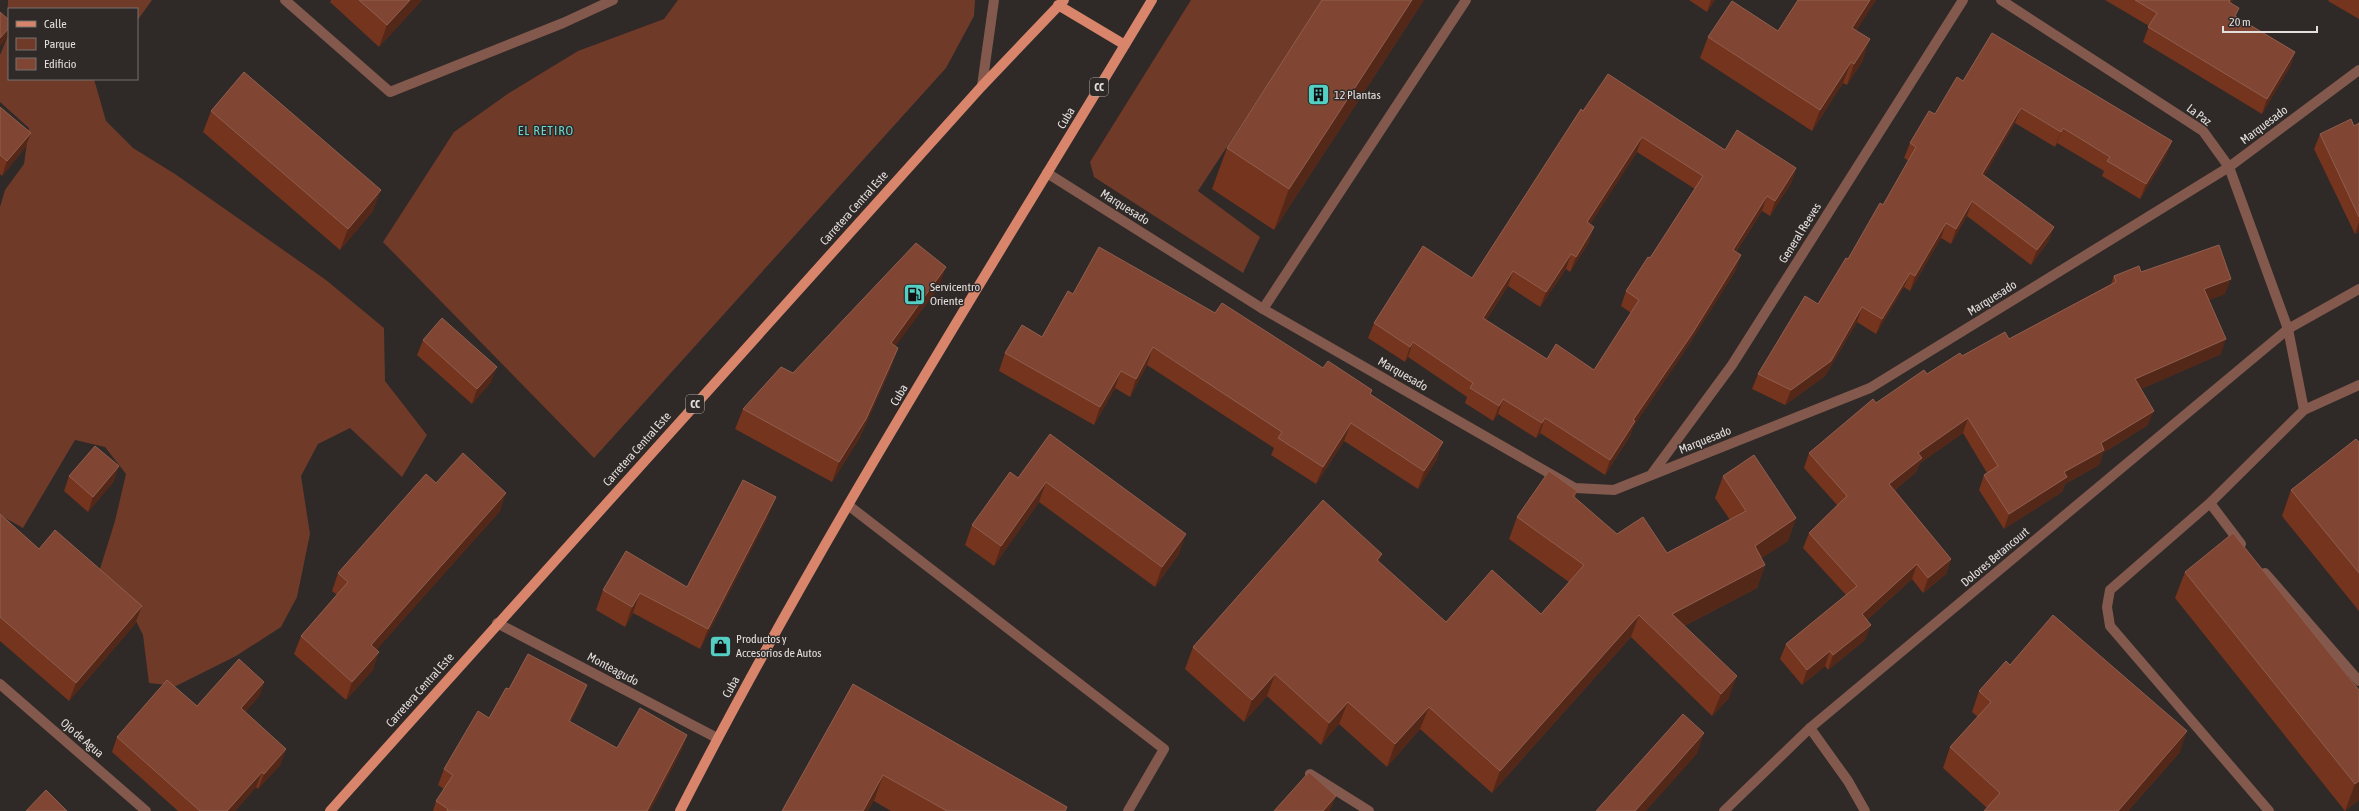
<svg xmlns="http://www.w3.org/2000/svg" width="2359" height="811" font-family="'Asap Condensed',sans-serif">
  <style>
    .green { fill: #703a29 }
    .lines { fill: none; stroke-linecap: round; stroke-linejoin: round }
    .service { stroke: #82594c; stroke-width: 10 }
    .minor { stroke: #82594c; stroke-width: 10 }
    .primary { stroke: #d9856b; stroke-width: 10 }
    .wall { fill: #74341e; fill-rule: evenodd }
    .shaded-wall { fill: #542819 }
    .building { fill: #804633; stroke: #905e4e; fill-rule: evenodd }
    .labels { text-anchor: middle; stroke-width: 3; stroke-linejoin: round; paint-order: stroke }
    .shield { fill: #2f2927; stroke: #ada8a7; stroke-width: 1 }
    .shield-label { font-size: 11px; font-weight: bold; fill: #e3dfde }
    .poi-label { font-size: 12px; fill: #e3dfde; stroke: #2f2927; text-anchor: start }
    .street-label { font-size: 12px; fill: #e3dfde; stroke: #2f2927 }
    .neighbourhood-label { font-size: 13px; letter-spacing: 1px; fill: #6ad5cc; stroke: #2f2927 }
  </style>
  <rect width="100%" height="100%" fill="#2f2927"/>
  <path class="green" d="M8 0H152L137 21V9H9V79H94L106 121 133 148 175 174 326 280 384 328 385 381 427 435 402 477 350 428 318 444 301 476 310 534 297 597 281 627 236 656 176 686 149 683 143 635 118 585 99 572 115 521 126 474 105 447 75 440 23 528 0 515V207L5 190 24 164 29 128 0 102V55L7 38Z
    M678 0H975L974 16 946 68 594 458 383 242 454 132 509 93 578 51 664 19Z
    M1191 0H1323L1198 191 1260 237 1243 273 1094 177 1090 162Z"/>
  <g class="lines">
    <path class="service" d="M285 0 390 92 563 23 613 0
      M982 86 994 0
      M1263 309 1466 0
      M2304 410 2359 385
      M2210 503 2110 590 2107 607 2110 626 2269 811
      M848 505 1164 749 1128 811
      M2241 544 2210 503 2304 410 2288 329
      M2265 573 2359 681
      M1810 728 1848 781 1865 811
      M1310 774 1369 811"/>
    <path class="minor" d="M2001 0 2203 131 2229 167 2288 329
      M1047 173 1263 309 1575 488 1614 490 1870 388 2229 167 2359 70
      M1651 475 1732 365 1963 0
      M497 623 717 738
      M0 684 146 811
      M1724 811 1810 728 2288 329 2359 289"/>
    <path class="primary" d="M1058 5 1125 45
      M330 811 982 86 1064 0
      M680 811C822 533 991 268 1152 0"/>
  </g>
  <path class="wall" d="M331 0H422L379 47 330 2Z
    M1424 0 1274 230 1212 189 1227 148Z
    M1689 0H1715L1707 12Z
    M1798 0H1876L1856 30 1863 60 1847 85 1843 83 1812 131 1700 58 1708 37 1778 31Z
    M2105 0H2233L2231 3 2236 17 2295 52 2290 67 2262 114 2143 42 2149 26Z
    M2329 0H2359V19L2328 1Z
    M1963 81 2172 141 2166 156 2140 199 2102 176 2104 171 2057 143 2055 147 2015 123 1984 175 2054 227 2048 242 2031 265 1967 216 1951 244 1941 238 1910 291 1904 287 1876 334 1857 322 1825 376 1785 405 1752 389 1758 374 1818 304 1883 205 1909 161 1904 158 1910 143Z
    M0 107 31 133 25 148 2 176 0 174Z
    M211 111 373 211 340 250 203 132Z
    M1583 111 1725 150 1796 168 1791 183 1770 216 1762 211 1736 252V270L1686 349 1633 427 1630 436 1605 475 1540 433 1536 438 1498 414 1493 421 1465 403 1467 397 1408 357 1405 362 1368 338 1374 323 1472 278ZM1637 152 1695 189 1650 258 1626 291 1621 306 1631 313 1594 370 1547 359 1486 320 1508 286 1540 307 1566 269 1570 272 1589 242 1590 224Z
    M2359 123V232L2355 234 2314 149 2320 134 2354 126Z
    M2141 272 2225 294 2209 300 2221 354 2141 389 2148 425 2103 453 2099 465 2065 484 2062 492 2004 529 1979 490 1984 475 1987 473 1963 433 1920 463 1916 472 1895 490 1951 559 1946 574 1923 593 1912 579 1867 620 1865 640 1828 670 1825 666 1802 685 1780 659 1786 644 1846 595 1803 548 1809 533 1837 505 1804 468 1809 453 1876 403 1927 374 1962 356 2009 339 2111 284 2114 276Z
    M939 287 895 346 891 368 859 439 832 482 735 429 743 409 793 373Z
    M1073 294 1215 313 1323 368 1370 394 1437 459 1418 489 1344 441 1316 484 1271 455 1274 448 1147 365 1130 397 1115 388 1094 425 999 371 1005 353 1042 337Z
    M423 340 491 382 472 404 417 355Z
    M1050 434 1179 554 1155 587 1039 502 994 566 965 545 972 525 1018 478Z
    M2359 442V611L2282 516 2291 490Z
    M69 476 114 481 88 512 64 491Z
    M1723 476 1796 518 1788 541 1761 558 1765 565 1757 588 1684 626 1729 698 1712 716 1631 637 1492 793 1420 729 1387 767 1339 724 1321 745 1267 696 1244 722 1185 669 1193 647 1446 622 1541 614 1569 582 1509 539 1517 517 1577 491 1575 498 1617 534 1667 553 1730 520 1715 498Z
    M436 483 500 511 376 650 373 670 346 700 294 654 301 636 337 595 332 591 338 573Z
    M0 514 39 549 142 606 135 624 69 701 0 641Z
    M768 517 700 649 633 613 625 627 596 610 603 590 687 587Z
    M2185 572 2359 690V800L2345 811 2175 598Z
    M2010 665 2180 752 2128 811H1984L1987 808 1943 768 1950 747 1978 717 1972 712 1979 691Z
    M264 682 259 696 245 712 281 764 258 789 256 787 235 811H178L112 752 117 737 197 706Z
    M853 684 1067 807 1066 811H891L874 801Z
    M509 689 581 701 570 722 617 748 687 735 681 751 650 811H433L436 801 444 789 438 785 444 769 489 718Z"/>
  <path class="shaded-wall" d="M410 0H422L379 47 387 25Z
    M1412 0H1424L1274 230 1289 189Z
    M1711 0H1715L1707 12Z
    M1870 0H1876L1845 48 1852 28Z
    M2230 0H2233L2223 17 2229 2Z
    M9 28V34L7 38 0 47V38Z
    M1870 39 1863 60 1847 85 1854 64Z
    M2295 52 2290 67 2262 114 2267 99Z
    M1851 62 1843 83 1812 131 1820 110Z
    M2021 108 2015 123 1977 189 1982 174Z
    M2063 128 2057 143 2055 147 2061 132Z
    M31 133 25 148 2 176 7 161Z
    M1642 137 1637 152 1582 237 1587 222Z
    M2172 141 2166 156 2140 199 2146 184Z
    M1796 168 1791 183 1770 216 1775 201Z
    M381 190 373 211 340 250 348 229Z
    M1767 196 1762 211 1727 265 1733 250Z
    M1972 201 1967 216 1951 244 1956 229Z
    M2359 222V232L2355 234Z
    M1946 223 1941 238 1910 291 1915 276Z
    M1594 227 1589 242 1570 272 1576 257Z
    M2054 227 2048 242 2031 265 2037 250Z
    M1571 254 1566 269 1540 307 1546 292Z
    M1741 255 1736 270 1686 349 1633 427 1630 436 1605 475 1610 460 1633 420Z
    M946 267 939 287 883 363 891 343Z
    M1513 271 1508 286 1477 333 1483 318Z
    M1910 273 1904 287 1876 334 1882 319Z
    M2231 279 2225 294 2199 304 2204 289Z
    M1862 307 1857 322 1825 376 1785 405 1791 390Z
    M2226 339 2221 354 2130 394 2135 379Z
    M1413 342 1408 357 1405 362 1410 347Z
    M1153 347 1147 365 1130 397 1136 379Z
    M898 348 891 368 859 439 832 482 839 462Z
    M497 367 491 382 472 404 477 389Z
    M1121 371 1115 388 1094 425 1100 407Z
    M1503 399 1498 414 1493 421 1499 406Z
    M2154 411 2148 425 2103 453 2099 465 2065 484 2062 492 2004 529 2009 514 2064 472 2101 443Z
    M1545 418 1540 433 1536 438 1542 423Z
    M1968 418 1963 433 1920 463 1916 472 1884 499 1889 484 1918 453Z
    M1351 423 1344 441 1316 484 1323 467Z
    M1443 442 1437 459 1418 489 1424 471Z
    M119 466 114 481 88 512 93 497Z
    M1046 482 1039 502 994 566 1001 546Z
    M506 493 500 511 365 663 371 645Z
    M776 497 768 517 700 649 708 629Z
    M1796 518 1788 541 1747 568 1755 546Z
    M1186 534 1179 554 1155 587 1162 567Z
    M1382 554 1374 576 1377 560Z
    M1951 559 1946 574 1923 593 1928 578Z
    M1917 564 1912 579 1857 629 1862 614Z
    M1765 565 1757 588 1664 636 1672 614Z
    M640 593 633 613 625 627 632 607Z
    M142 606 135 624 69 701 76 683Z
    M1639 615 1631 637 1492 793 1500 771Z
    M1871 625 1865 640 1828 670 1833 655Z
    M1830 651 1825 666 1802 685 1807 670Z
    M379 652 373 670 346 700 352 682Z
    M1275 674 1267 696 1244 722 1252 700Z
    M1737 676 1729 698 1712 716 1721 694Z
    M264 682 259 696 235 723 241 708Z
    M587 685 581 701 563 737 569 721Z
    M1348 702 1339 724 1321 745 1329 723Z
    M1429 707 1420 729 1387 767 1395 744Z
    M2187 731 2180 752 2128 811H2118Z
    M1704 733 1697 754 1646 811H1635Z
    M687 735 681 751 650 811H647Z
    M286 749 281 764 258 789 264 774Z
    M262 772 256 787 235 811H227Z
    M883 775 874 801 868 811H863Z
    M2359 781V800L2345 811 2355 784Z
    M1336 796 1330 811H1323Z"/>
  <path class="building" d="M359 0H410L387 25Z
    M1322 0H1412L1289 189 1227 148Z
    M1798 0H1870L1852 28 1870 39 1854 64 1851 62 1820 110 1708 37 1732 1 1778 31Z
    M2135 0H2230L2229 2 2239 8 2235 16 2295 52 2267 99 2148 27 2157 13Z
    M0 12 9 20V28L0 38Z
    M1992 33 2172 141 2146 184 2107 161 2110 157 2063 128 2061 132 2021 108 1982 174 2054 227 2037 250 1972 201 1956 229 1946 223 1915 276 1910 273 1882 319 1862 307 1831 361 1791 390 1758 374 1805 296 1818 304 1846 258 1848 259 1880 203 1883 205 1916 147 1910 143 1929 111 1935 114 1957 77 1963 81Z
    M244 72 381 190 348 229 211 111Z
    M1608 74 1725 150 1737 130 1796 168 1775 201 1767 196 1733 250 1741 255 1692 334 1633 420 1635 421 1610 460 1545 418 1542 423 1503 399 1499 406 1470 388 1473 383 1413 342 1410 347 1374 323 1423 246 1472 278 1581 109 1583 111ZM1642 137 1703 176 1650 258 1648 257 1626 291 1639 300 1594 370 1556 344 1547 359 1483 318 1513 271 1546 292 1571 254 1576 257 1594 227 1587 222Z
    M0 107 31 133 7 161 0 155Z
    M2351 119 2354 126 2359 123V217L2320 134Z
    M916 243 946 267 891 343 898 348 866 419 839 462 743 409 781 367 793 373Z
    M2219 245 2231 279 2204 289 2226 339 2135 379 2154 411 2101 443 2104 450 2064 472 2067 477 2009 514 1984 475 1998 466 1968 418 1918 453 1922 458 1889 484 1951 559 1928 578 1917 564 1862 614 1871 625 1833 655 1830 651 1807 670 1786 644 1857 586 1809 533 1847 496 1809 453 1873 399 1876 403 1924 370 1927 374 1960 353 1962 356 2005 332 2009 339 2116 282 2114 276 2139 266 2141 272Z
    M1099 247 1215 313 1222 303 1323 368 1328 361 1372 390 1370 394 1443 442 1424 471 1351 423 1323 467 1278 438 1282 432 1153 347 1136 379 1121 371 1100 407 1005 353 1022 325 1042 337 1068 291 1073 294Z
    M442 318 497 367 477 389 423 340Z
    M1050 434 1186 534 1162 567 1046 482 1001 546 972 525 1010 472 1018 478Z
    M2356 439 2359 442V573L2291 490Z
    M95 446 119 466 93 497 69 476Z
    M463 453 506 493 371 645 379 652 352 682 301 636 348 582 338 573 426 474 436 483Z
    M1754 455 1796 518 1755 546 1765 565 1672 614 1737 676 1721 694 1639 615 1500 771 1429 707 1395 744 1348 702 1329 723 1275 674 1252 700 1193 647 1323 500 1382 554 1377 560 1446 622 1492 570 1541 614 1584 565 1517 517 1549 471 1577 491 1573 496 1617 534 1643 517 1667 553 1746 511 1723 476Z
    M743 480 776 497 708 629 640 593 632 607 603 590 626 551 687 587Z
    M0 514 39 549 55 530 142 606 76 683 0 617Z
    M2233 533 2359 690V781L2355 784 2185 572Z
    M2053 615 2187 731 2118 811H1984L2000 793 1950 747 1991 702 1979 691 2006 661 2010 665Z
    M528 654 587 685 569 721 617 748 640 708 687 735 647 811H447L448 809 436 801 453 775 444 769 478 711 489 718 506 688 509 689Z
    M239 659 264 682 241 708 286 749 264 774 262 772 227 811H200L117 737 167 680 197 706Z
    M853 684 1067 807 1065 811H947L883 775 863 811H782Z
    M1683 714 1704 733 1635 811H1596Z
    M1309 772 1336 796 1323 811H1274Z
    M46 790 67 811H26Z"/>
  <defs>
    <symbol id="building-square" viewBox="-11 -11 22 22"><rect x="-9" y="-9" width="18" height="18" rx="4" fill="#55cec4" stroke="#2f2927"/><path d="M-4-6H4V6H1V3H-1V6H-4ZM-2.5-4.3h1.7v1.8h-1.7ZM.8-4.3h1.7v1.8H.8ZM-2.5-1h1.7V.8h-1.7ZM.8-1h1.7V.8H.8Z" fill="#111"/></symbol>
    <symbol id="fuel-square" viewBox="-11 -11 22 22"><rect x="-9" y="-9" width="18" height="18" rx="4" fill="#55cec4" stroke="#2f2927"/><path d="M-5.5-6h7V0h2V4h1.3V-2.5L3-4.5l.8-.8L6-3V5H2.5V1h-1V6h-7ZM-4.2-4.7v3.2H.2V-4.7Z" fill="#111"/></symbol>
    <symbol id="shop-square" viewBox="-11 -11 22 22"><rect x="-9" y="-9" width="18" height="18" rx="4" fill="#55cec4" stroke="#2f2927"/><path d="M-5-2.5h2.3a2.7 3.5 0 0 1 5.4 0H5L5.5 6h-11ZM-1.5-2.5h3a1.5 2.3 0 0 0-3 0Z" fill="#111"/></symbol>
  </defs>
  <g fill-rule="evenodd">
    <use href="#building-square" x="1306" y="82" width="25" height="25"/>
    <use href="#fuel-square" x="902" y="282" width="25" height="25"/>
    <use href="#shop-square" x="708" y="634" width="25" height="25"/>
  </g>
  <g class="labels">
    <g class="shield">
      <rect x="1090" y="78" width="18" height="18" rx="3"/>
      <rect x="686" y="395" width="18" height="18" rx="3"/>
    </g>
    <g class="shield-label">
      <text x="1099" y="91">CC</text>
      <text x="695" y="408">CC</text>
    </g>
    <g class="poi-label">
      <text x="1334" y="99">12 Plantas</text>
      <text x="930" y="291">Servicentro<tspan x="930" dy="14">Oriente</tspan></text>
      <text x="736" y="643">Productos y<tspan x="736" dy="14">Accesorios de Autos</tspan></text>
    </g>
    <g class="street-label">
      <text transform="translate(2199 115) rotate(37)" y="4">La Paz</text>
      <text transform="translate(1066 118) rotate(-59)" y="4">Cuba</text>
      <text transform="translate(2264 125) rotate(-37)" y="4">Marquesado</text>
      <text transform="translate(1125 207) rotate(32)" y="4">Marquesado</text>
      <text transform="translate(854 208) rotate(-48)" y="4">Carretera Central Este</text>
      <text transform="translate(1800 233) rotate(-58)" y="4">General Reeves</text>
      <text transform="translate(1992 298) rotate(-32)" y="4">Marquesado</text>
      <text transform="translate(1403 374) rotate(30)" y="4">Marquesado</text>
      <text transform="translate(899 395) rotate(-59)" y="4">Cuba</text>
      <text transform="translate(1705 440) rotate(-22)" y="4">Marquesado</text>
      <text transform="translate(637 449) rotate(-48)" y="4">Carretera Central Este</text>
      <text transform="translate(1995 557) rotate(-40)" y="4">Dolores Betancourt</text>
      <text transform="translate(613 669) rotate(28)" y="4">Monteagudo</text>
      <text transform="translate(731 687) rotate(-61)" y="4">Cuba</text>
      <text transform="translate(420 690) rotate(-48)" y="4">Carretera Central Este</text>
      <text transform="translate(82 738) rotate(41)" y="4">Ojo de Agua</text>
    </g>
    <g class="neighbourhood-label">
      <text x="546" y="135">EL RETIRO</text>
    </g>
  </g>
  <rect x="8" y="8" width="130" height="72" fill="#2f2927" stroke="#777270"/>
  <rect x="16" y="21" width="20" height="6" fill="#d9856b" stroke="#777270"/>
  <text x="44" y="28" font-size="12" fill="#e3dfde">Calle</text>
  <rect x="16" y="38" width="20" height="12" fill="#703a29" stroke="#777270"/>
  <text x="44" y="48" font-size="12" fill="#e3dfde">Parque</text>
  <rect x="16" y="58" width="20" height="12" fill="#804633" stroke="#777270"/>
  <text x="44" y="68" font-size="12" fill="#e3dfde">Edificio</text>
  <path d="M2223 26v6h94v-6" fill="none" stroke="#e3dfde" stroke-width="2"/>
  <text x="2229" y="26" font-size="12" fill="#e3dfde" stroke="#2f2927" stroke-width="3" paint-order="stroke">20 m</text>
</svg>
